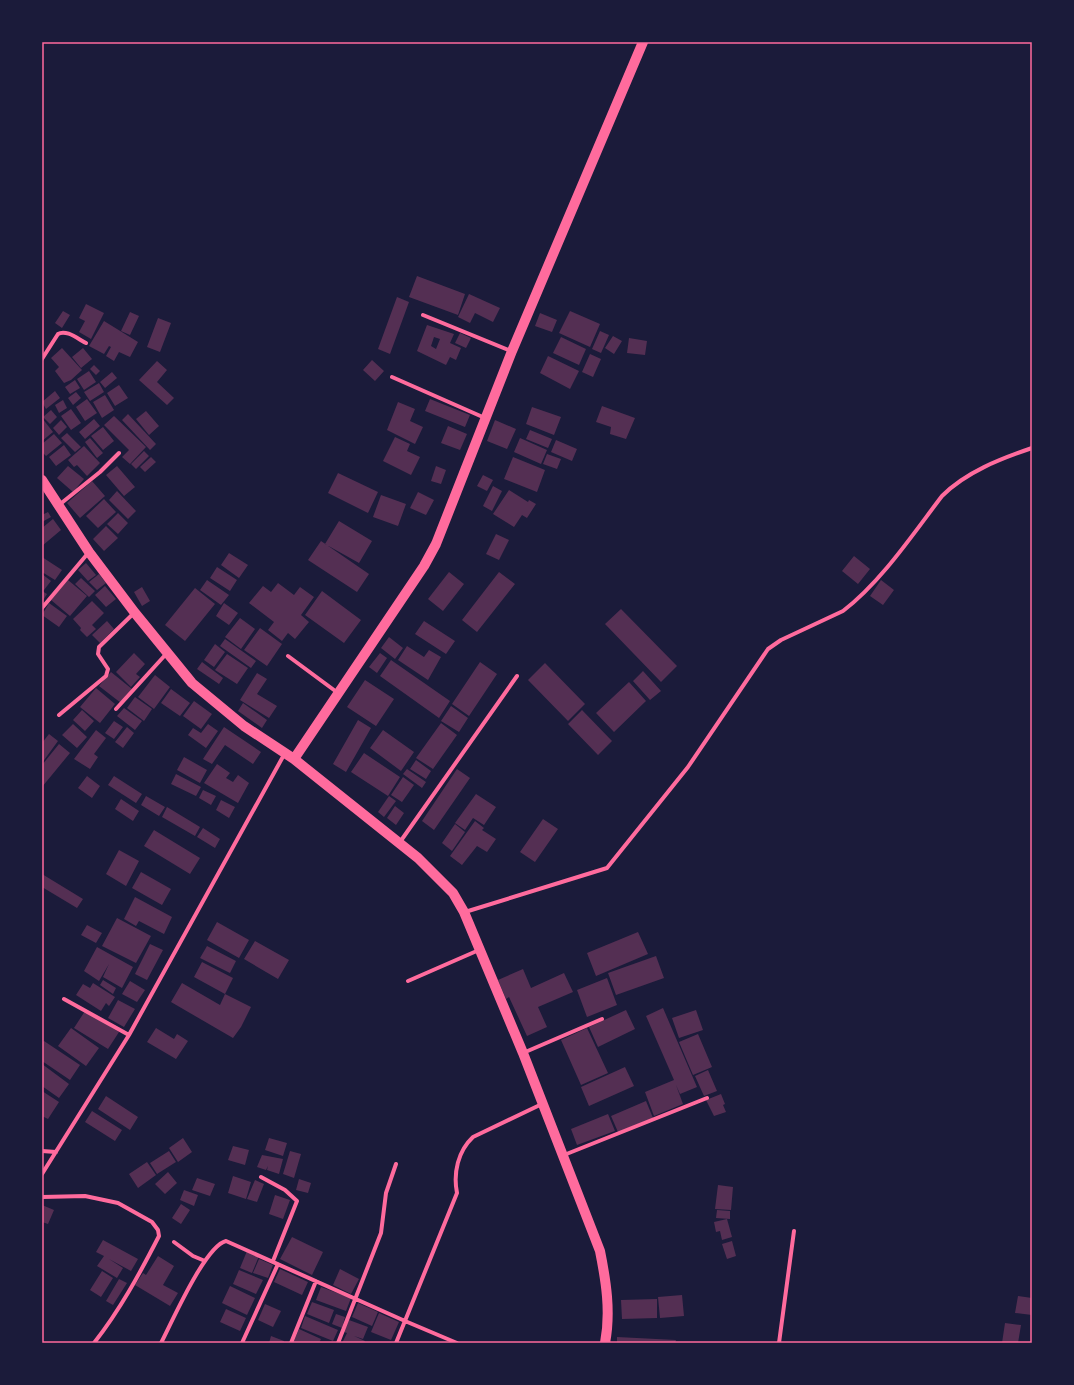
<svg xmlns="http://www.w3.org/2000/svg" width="1074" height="1385" font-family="'Fira Sans',sans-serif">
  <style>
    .building { fill: #542f53; fill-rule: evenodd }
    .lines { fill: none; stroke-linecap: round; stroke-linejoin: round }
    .minor { stroke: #ff6b9d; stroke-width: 4 }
    .primary { stroke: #ff6b9d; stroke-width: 10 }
    .neatline { fill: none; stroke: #ff6b9d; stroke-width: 1.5 }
  </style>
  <rect width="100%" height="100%" fill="#1b1b3a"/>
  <path class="building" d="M417 276 465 294 458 315 409 297Z
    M469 294 500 308 493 322 475 313 470 323 458 317Z
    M397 297 409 302 390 354 378 349Z
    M86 304 104 313 91 339 79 332 85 321 79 318Z
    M63 311 70 315 62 328 55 323Z
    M570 311 600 324 590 347 559 333Z
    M130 312 139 316 130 335 121 331Z
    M540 313 557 320 552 332 535 326Z
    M158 318 171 323 160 352 147 347Z
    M104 321 138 342 130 357 119 352 114 361 106 356 111 347 109 346 104 354 89 346Z
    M427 325 454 334 450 343 461 348 456 360 450 357 446 365 417 351ZM434 337 440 339 436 349 431 346Z
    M600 331 609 335 601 353 592 349Z
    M460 333 471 338 466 348 455 343Z
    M613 336 622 341 614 354 605 348Z
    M561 337 586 349 579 365 553 353Z
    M629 338 647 341 645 355 627 353Z
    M62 348 82 370 71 380 64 383 55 371 59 367 51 358Z
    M83 348 92 359 81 368 72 357Z
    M590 354 601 359 593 377 582 372Z
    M548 356 579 371 570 389 540 373Z
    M372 360 384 371 375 381 363 370Z
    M157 361 167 370 157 382 174 398 167 405 139 380Z
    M94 365 100 371 96 375 90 369Z
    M89 371 96 382 84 390 77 379Z
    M112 372 117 378 105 388 100 382Z
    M75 380 80 388 70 394 65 387Z
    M99 383 104 392 90 401 84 392Z
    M119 385 128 398 115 406 107 393Z
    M55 391 60 398 46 409 42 402Z
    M76 392 81 398 73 405 68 398Z
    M105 395 114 410 102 418 93 402Z
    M87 399 97 413 85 421 76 407Z
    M430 399 470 415 465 427 425 411Z
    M63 400 67 408 59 413 55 405Z
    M398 402 415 409 410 421 423 427 415 444 387 430Z
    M602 406 635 418 626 439 610 434 611 427 596 422Z
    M532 407 561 417 554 435 526 424Z
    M71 409 81 423 71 430 61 416Z
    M51 410 57 417 50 424 43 417Z
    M146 411 159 426 149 435 136 419Z
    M128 414 156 444 150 450 122 420Z
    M114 416 146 447 130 464 122 457 129 450 104 425Z
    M42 418 53 432 42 441Z
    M94 419 100 426 85 439 79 432Z
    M61 420 67 427 59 435 53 428Z
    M495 420 516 429 507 449 487 441Z
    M448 426 467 434 460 450 441 443Z
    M103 427 114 441 103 450 91 436Z
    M530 430 552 439 548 448 526 439Z
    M67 433 81 447 75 452 61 438Z
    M54 434 62 443 46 456 42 452V444Z
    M395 437 410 444 407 451 420 457 411 475 383 461Z
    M90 438 103 453 97 458 85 442Z
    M520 438 547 450 541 464 514 452Z
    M556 440 577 449 572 461 551 452Z
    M64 445 71 455 56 466 49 457Z
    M84 446 100 463 87 476 77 465 74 467 68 460Z
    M144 451 149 456 136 469 131 464Z
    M547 454 561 459 557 469 543 464Z
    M151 457 156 462 145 472 140 467Z
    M513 457 545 470 537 492 504 479Z
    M68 466 84 479 73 492 57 478Z
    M117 466 135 487 124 496 106 475Z
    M436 466 446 470 441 484 431 481Z
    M338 473 378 492 368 513 328 493Z
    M483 475 493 480 487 491 477 486Z
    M92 481 105 496 80 518 67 503Z
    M493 486 502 491 492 511 483 506Z
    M509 490 528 502 529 500 536 504 527 518 522 515 514 527 493 514Z
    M117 491 136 511 128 519 109 500Z
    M418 492 434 500 426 515 410 508Z
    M381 495 406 504 398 526 373 517Z
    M104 499 116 512 98 528 86 516Z
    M48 512 51 517 42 522V515Z
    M118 513 128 523 118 534 107 524Z
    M53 519 61 530 42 546V528Z
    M339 521 372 541 359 563 325 544Z
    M106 526 118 538 104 551 93 539Z
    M496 534 509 540 499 560 486 554Z
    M321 541 369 574 357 592 308 560Z
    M229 553 248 565 239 578 221 565Z
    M854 556 870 569 858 584 842 571Z
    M42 557 62 570 55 580 42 572Z
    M86 563 96 575 88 581 78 570Z
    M217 567 237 580 230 591 210 578Z
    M449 572 464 584 443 611 428 599Z
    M499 572 515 584 477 632 462 620Z
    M42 574 51 581 44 590 42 589Z
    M99 574 106 583 97 590 89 582Z
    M81 578 95 591 89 597 75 584Z
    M68 580 87 596 70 616 51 600Z
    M207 580 229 595 221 605 200 590Z
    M881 580 894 590 883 605 870 596Z
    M278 583 294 595 300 587 314 597 301 615 309 622 295 639 288 633 282 641 268 630 274 622 249 603 263 586 271 592Z
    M105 586 116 599 106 607 95 595Z
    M142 587 150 601 142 606 134 592Z
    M195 588 215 604 185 641 165 625Z
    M42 591 47 594 42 602Z
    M322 591 361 620 344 643 305 615Z
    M92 601 104 613 92 625 96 629 87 637 80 630 81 628 73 619Z
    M49 603 67 616 59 627 42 615Z
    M224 603 238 613 229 625 216 616Z
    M621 609 677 666 661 682 605 624Z
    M240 618 255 629 241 649 225 637Z
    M107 621 114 629 100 643 92 635Z
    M424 621 455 641 446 654 415 634Z
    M260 628 282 644 267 666 244 650Z
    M389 637 403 648 395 659 381 648Z
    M225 639 256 661 251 668 220 646Z
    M215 644 225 652 214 667 204 660Z
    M407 646 424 657 429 650 441 657 428 680 398 660Z
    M134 653 145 664 136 674 140 677 131 687 116 672Z
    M380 653 387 658 377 673 369 667Z
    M227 654 248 668 237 684 215 670Z
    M391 660 450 701 439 718 380 676Z
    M202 662 223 678 219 684 197 669Z
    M480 662 497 674 469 716 452 704Z
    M545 663 585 704 568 721 528 680Z
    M643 671 661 691 650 700 633 681Z
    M111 672 132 689 121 703 99 686Z
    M257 673 267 679 257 694 277 706 269 718 240 700Z
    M155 675 170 687 154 709 138 697Z
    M365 680 394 699 376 726 347 707Z
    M629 682 646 701 614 732 596 713Z
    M96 688 115 704 100 723 80 707Z
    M171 689 190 703 180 716 161 703Z
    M135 697 152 709 144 721 127 708Z
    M194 701 212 714 201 729 183 716Z
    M243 703 267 720 262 728 238 711Z
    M451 706 468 718 459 732 441 721Z
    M124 708 142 721 135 730 117 716Z
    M82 710 94 721 85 731 73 720Z
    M582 710 612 741 598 755 568 724Z
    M358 720 371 728 346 772 333 764Z
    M114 721 123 727 114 739 105 733Z
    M441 723 457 735 433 769 416 758Z
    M73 724 87 737 77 748 62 735Z
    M208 724 218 731 206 748 188 735 193 728 201 733Z
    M127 727 134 733 123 748 115 742Z
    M224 727 261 752 253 764 225 745 212 764 203 759Z
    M96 730 106 738 94 754 98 757 90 769 74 759Z
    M383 730 414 752 401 771 370 748Z
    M49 734 58 741 42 763V743Z
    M59 744 70 753 42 787V765Z
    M364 753 400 777 388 796 351 772Z
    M184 757 207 770 200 783 177 770Z
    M416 760 431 771 426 779 410 769Z
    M217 764 230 773 226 778 233 782 238 775 249 783 238 803 204 783Z
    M407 769 426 782 422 788 403 774Z
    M457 769 470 778 434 830 422 821Z
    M176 774 201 787 196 796 171 784Z
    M87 776 100 786 92 798 78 788Z
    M114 776 142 794 136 803 108 785Z
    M403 777 414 785 402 802 391 795Z
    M203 790 216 796 211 805 199 798Z
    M476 794 496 807 484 825 473 818 465 830 455 823Z
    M146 796 165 807 159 816 141 805Z
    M389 796 396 801 384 817 378 812Z
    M121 799 139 811 133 821 115 809Z
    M221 800 235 807 229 818 216 810Z
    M395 806 404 813 396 825 387 818Z
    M167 807 200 827 195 836 162 817Z
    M543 819 558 829 535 862 520 852Z
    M475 821 484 828 482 830 496 839 487 852 477 846 462 865 450 856Z
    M455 824 465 832 452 851 442 843Z
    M203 828 220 839 215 848 197 837Z
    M154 830 200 858 190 874 144 846Z
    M119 850 139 861 126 886 106 874Z
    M141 872 171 889 162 905 132 888Z
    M42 874 83 899 77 908 42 887Z
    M135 897 172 917 164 934 139 921 136 926 124 919Z
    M117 918 151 936 136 963 102 946Z
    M217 922 249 940 239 958 207 940Z
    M87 925 102 933 96 943 81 935Z
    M638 932 648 954 596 976 587 953Z
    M255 941 289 960 278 979 244 959Z
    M150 944 163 950 147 980 135 974Z
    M207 946 236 961 230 973 200 958Z
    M97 947 133 967 122 988 103 977 109 964 99 981 84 971Z
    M656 956 664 978 616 995 608 973Z
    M202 962 233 978 225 994 251 1007 241 1027 233 1038 171 1002 182 983 220 1005 225 994 194 977Z
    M523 969 531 988 564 973 573 992 538 1007 547 1027 527 1036 509 997 506 999 498 980Z
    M607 978 617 1005 587 1017 577 990Z
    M103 980 116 988 113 994 100 985Z
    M130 981 145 990 137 1002 122 994Z
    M93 983 115 997 109 1006 106 1003 101 1011 76 995 83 984 90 988Z
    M118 1000 135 1009 124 1027 108 1018Z
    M663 1008 697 1087 680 1094 676 1085 683 1104 654 1116 645 1092 674 1080 646 1016Z
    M626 1010 635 1029 598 1047 589 1027Z
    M696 1010 703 1030 679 1038 672 1018Z
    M85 1011 119 1032 108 1049 74 1028Z
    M71 1028 99 1048 86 1066 58 1046Z
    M156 1028 174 1039 177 1034 188 1041 176 1059 147 1042Z
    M587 1028 608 1073 581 1085 561 1040Z
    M698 1034 712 1067 693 1075 679 1042Z
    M44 1041 80 1065 70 1080 42 1061V1043Z
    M42 1064 69 1084 59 1098 42 1086Z
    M625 1067 634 1086 589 1106 581 1087Z
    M708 1070 717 1091 704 1096 695 1076Z
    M42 1091 59 1102 48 1119 42 1116Z
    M721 1094 725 1104 723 1105 726 1112 714 1116 706 1100Z
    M106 1096 138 1117 130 1130 98 1109Z
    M646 1101 653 1118 618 1132 611 1116Z
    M92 1111 122 1130 115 1141 85 1122Z
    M608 1114 615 1131 577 1145 571 1129Z
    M183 1138 192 1152 178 1162 169 1148Z
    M269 1138 287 1143 283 1156 265 1150Z
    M233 1146 249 1150 245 1165 228 1160Z
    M169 1151 176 1162 157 1174 150 1163Z
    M290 1151 301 1154 294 1178 283 1174Z
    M262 1155 283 1159 279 1174 267 1170 268 1166 266 1170 257 1167Z
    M147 1162 156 1175 138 1188 129 1174Z
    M168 1172 177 1183 165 1194 155 1184Z
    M233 1176 251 1182 246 1199 228 1193Z
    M197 1178 215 1184 210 1196 192 1190Z
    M299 1179 311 1183 308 1193 296 1190Z
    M255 1180 264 1184 257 1202 247 1199Z
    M718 1185 733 1187 731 1210 715 1209Z
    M184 1190 198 1195 194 1206 180 1200Z
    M275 1195 290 1200 283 1219 269 1214Z
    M181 1204 190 1210 181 1224 172 1218Z
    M42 1205 54 1210 48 1224 42 1222Z
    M717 1210 730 1211V1219L716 1218Z
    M727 1219 732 1237 722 1240 720 1231 716 1232 714 1222Z
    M292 1237 323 1252 312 1275 280 1259Z
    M103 1240 138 1259 131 1271 109 1259 123 1268 117 1278 97 1266 104 1256 96 1252Z
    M732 1241 736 1256 727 1259 722 1244Z
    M247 1251 259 1256 252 1273 240 1268Z
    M158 1256 174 1266 163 1285 178 1293 170 1306 135 1285 143 1273 146 1275Z
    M259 1259 273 1265 268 1278 253 1273Z
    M280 1269 308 1282 302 1295 274 1282Z
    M340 1269 359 1279 351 1294 333 1285Z
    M239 1270 263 1280 256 1294 233 1284Z
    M102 1271 113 1278 101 1297 90 1290Z
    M119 1279 127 1283 113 1305 106 1301Z
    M230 1286 255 1298 247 1315 222 1303Z
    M321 1287 351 1298 346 1311 316 1300Z
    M682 1295 684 1316 660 1318 658 1297Z
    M1018 1296 1032 1298V1315L1015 1313Z
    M657 1299V1318L622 1319 621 1300Z
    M312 1302 334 1310 329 1323 307 1314Z
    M358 1303 378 1312 372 1326 352 1317Z
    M265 1304 281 1311 273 1327 258 1320Z
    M226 1309 246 1318 240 1331 220 1322Z
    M379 1313 399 1322 391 1340 371 1332Z
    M336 1314 345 1317 342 1328 332 1324Z
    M305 1316 338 1330 333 1341 301 1328Z
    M349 1320 368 1327 363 1339 354 1336 365 1341 364 1343H342L347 1333 344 1332Z
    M1005 1323 1021 1325 1018 1343H1002Z
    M299 1329 321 1339 319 1343H293Z
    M271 1336 284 1341V1343H269Z
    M617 1337 676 1340 675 1343H617Z"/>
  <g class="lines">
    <path class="minor" d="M423 315 511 351
      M42 359 58 334C66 329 78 339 86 343
      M392 377 485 418
      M59 505 100 472 119 453
      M42 608 89 552
      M288 656 338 693
      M116 709 167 653
      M59 715 106 676 108 669 98 654 99 647 134 613
      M400 842 517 676
      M465 912 607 868 688 767 768 649 781 640 843 611C881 582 913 534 942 496 966 472 1000 459 1032 448
      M408 981 479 950
      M64 999 129 1035
      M523 1053 602 1019
      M42 1151 56 1152
      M564 1155 707 1098
      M42 1174 129 1035 285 753
      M261 1177 285 1190 297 1201 273 1261
      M42 1197 85 1196 118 1203 152 1222 158 1230 159 1236C140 1273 120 1310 94 1343
      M174 1242 193 1256 205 1261
      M161 1343C172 1322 205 1246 226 1241L405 1321 457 1343
      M242 1343 278 1264
      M291 1343 316 1281
      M338 1343 381 1233 386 1193 396 1164
      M396 1343 457 1193C453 1173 458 1151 473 1137L542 1104
      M779 1343 794 1231"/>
    <path class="primary" d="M42 480 89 552 135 613 192 683 244 726 294 759 418 858 453 893 464 912 523 1053 600 1251C606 1281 611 1312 605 1343
      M294 759 424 566 436 544 512 351 643 42"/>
  </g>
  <rect width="1074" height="1385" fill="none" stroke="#1b1b3a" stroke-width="86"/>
  <rect x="43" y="43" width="988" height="1299" class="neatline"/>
</svg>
